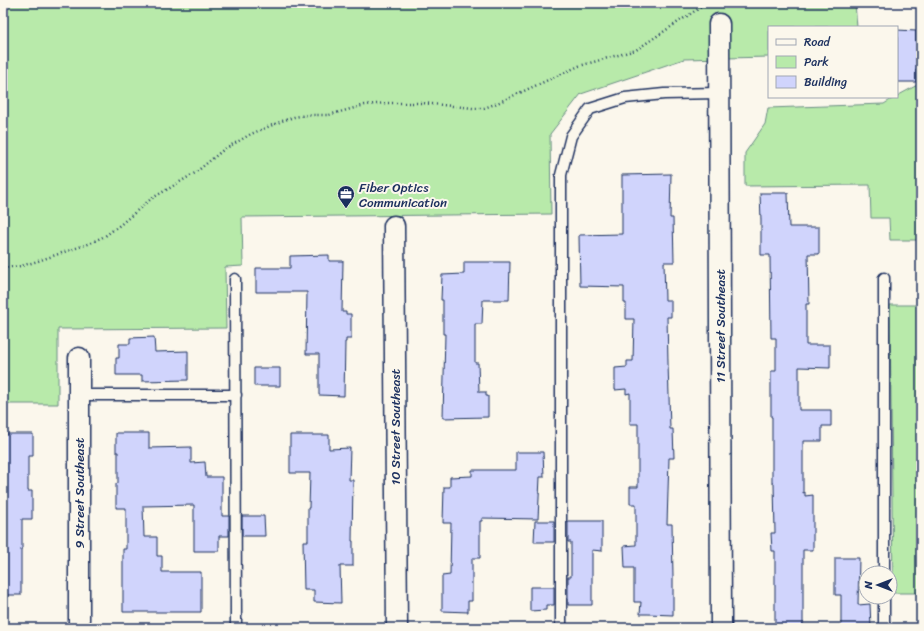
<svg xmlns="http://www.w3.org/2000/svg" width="924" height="631" font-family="Sriracha,sans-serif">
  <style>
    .green { fill: #b8eaaa; stroke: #6a8c84 }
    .building { fill: #d0d4fc; stroke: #1b2f5e }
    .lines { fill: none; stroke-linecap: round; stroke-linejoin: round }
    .lane-casing { stroke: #1b2f5e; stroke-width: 13 }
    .street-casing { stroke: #1b2f5e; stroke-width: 23 }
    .path { stroke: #1b2f5e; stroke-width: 2.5; stroke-dasharray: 1 3; stroke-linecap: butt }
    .lane { stroke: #fbf7ec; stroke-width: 10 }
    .street { stroke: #fbf7ec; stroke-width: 20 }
    .labels { text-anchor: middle; stroke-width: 4; stroke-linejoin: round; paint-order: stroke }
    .poi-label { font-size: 13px; fill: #1b2f5e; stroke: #fbf7ec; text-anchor: start }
    .street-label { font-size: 13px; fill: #1b2f5e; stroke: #fbf7ec }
  </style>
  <rect width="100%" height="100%" fill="#fbf7ec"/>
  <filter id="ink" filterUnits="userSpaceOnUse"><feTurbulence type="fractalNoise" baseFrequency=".025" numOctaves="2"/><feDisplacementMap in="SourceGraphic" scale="8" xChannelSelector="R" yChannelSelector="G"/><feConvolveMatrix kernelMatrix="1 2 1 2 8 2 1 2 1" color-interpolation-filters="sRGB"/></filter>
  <g filter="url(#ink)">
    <path class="green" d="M3 3H855L857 27H769V57L684 59 581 94 550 134 551 214 242 217 243 266 225 267 226 328 58 329V404H3Z
      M921 83V240H890L889 218H871L870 185 745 186V153L765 124 768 108 884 104 895 97H897V96Z
      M890 305H921V593H893Z"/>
    <path class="building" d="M897 30 916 31V42H921V70H916V82H897Z
      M671 174 670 218H673L674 262H664L665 300H671V317H667L668 363 670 429H673L674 458H669L667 524H672L673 577V615L648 614H640L641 602H634V568H625L624 546 636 545V504H630V487H638V424H630V393L626 394V389L615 390V368L627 367V361H633L634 319H626V303H624V287L580 286 579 235 622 234V175Z
      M760 193H788L789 227H819V254H808L809 304H806V345H830V368L799 367V410H831V426H822V441H803V493L805 492V496L813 495V550H803V628H775V551H772L771 533H775L774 483H772V417H771V371H776V338H771L770 255H761V220Z
      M329 255V261H343L342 312H346V314H351V339H346V342H345L344 396 319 395V354H306L307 292H256V268H290V256Z
      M464 262H510L509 300H483L482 324H475V363H478L479 392H486V396H488V417L443 418 445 334H443V300H441L442 275 464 274Z
      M154 337 155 352 188 351V380L142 381V375H116V358H119V344H130V338Z
      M254 368H280V386H254Z
      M116 433H149V448L191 447V463L205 462 206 477H222V516H229V536H219V551H194V505L143 506 144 537H157V556H162V572H201V612H123V549H126V508H116V484L118 483V452H116Z
      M3 434H33V456H28V491H32V519H22V549H21V595H3Z
      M290 435H329V449L350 448 349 480H353L352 541H353V566H340L341 603 314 602V590H304L303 541H308V508H309L310 473H290Z
      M516 452H543L544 477H540L538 519 482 518V521H480V558H472V601H468V612L442 611V576L450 575 451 523H443L444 487H450V477L472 476V470H516Z
      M242 516H264L265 536H242Z
      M535 521H554V542H534Z
      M568 521H602V551L592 550V605H568V577H571V542H568Z
      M835 558H859L858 605 870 604 871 628H841V595H835Z
      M530 587H554V605H546V610L530 611Z"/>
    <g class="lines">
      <defs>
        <path id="lane" d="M884 278V573
          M235 279 236 628
          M79 395H236
          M884 597V628
          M561 628V175L571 136 590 109 625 98 664 94 719 93"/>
        <path id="street" d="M719 24 721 628
          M394 226 397 628
          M79 358V628"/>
      </defs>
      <use href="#lane" class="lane-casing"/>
      <use href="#street" class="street-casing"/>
      <path class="path" d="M3 268 21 266 38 261 88 244 105 236 120 225 151 199 195 173 223 150 251 134 282 121 294 117 307 115H329L365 105 387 103H422L473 108H484L495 104 579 66 636 50 648 42 707 3"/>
      <use href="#lane" class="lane"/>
      <use href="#street" class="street"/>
    </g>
  </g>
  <defs>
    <symbol id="office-pin" viewBox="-11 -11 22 30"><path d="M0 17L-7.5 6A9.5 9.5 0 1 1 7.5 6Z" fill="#1b2f5e" stroke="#fbf7ec"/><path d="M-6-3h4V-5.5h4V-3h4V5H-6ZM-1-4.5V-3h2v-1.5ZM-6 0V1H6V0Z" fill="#fff"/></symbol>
  </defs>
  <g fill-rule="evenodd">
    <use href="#office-pin" x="336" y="184" width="20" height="27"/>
  </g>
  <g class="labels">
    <g class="poi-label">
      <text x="359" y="192">Fiber Optics<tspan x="359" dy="15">Communication</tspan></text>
    </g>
    <g class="street-label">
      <text transform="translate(720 326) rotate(-90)" y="5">11 Street Southeast</text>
      <text transform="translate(395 427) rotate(-90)" y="5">10 Street Southeast</text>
      <text transform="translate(79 493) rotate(-90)" y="5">9 Street Southeast</text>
    </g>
  </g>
  <rect width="924" height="631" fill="none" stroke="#fbf7ec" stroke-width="16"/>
  <rect x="8" y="8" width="908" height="615" fill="none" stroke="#1b2f5e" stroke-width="1.5" filter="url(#ink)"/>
  <rect x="768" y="26" width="130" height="72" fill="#fbf7ec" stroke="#a1a7b3"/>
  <rect x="776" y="39" width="20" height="6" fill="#fbf7ec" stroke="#a1a7b3"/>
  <text x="804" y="46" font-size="12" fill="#1b2f5e">Road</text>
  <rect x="776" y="56" width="20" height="12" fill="#b8eaaa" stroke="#a1a7b3"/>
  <text x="804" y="66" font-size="12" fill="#1b2f5e">Park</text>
  <rect x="776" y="76" width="20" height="12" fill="#d0d4fc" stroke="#a1a7b3"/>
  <text x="804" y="86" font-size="12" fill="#1b2f5e">Building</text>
  <g transform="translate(878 585) rotate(270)"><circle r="19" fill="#fbf7ec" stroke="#a1a7b3"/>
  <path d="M0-3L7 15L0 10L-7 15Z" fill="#1b2f5e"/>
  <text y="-6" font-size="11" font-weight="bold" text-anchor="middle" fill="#1b2f5e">N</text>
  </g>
</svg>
